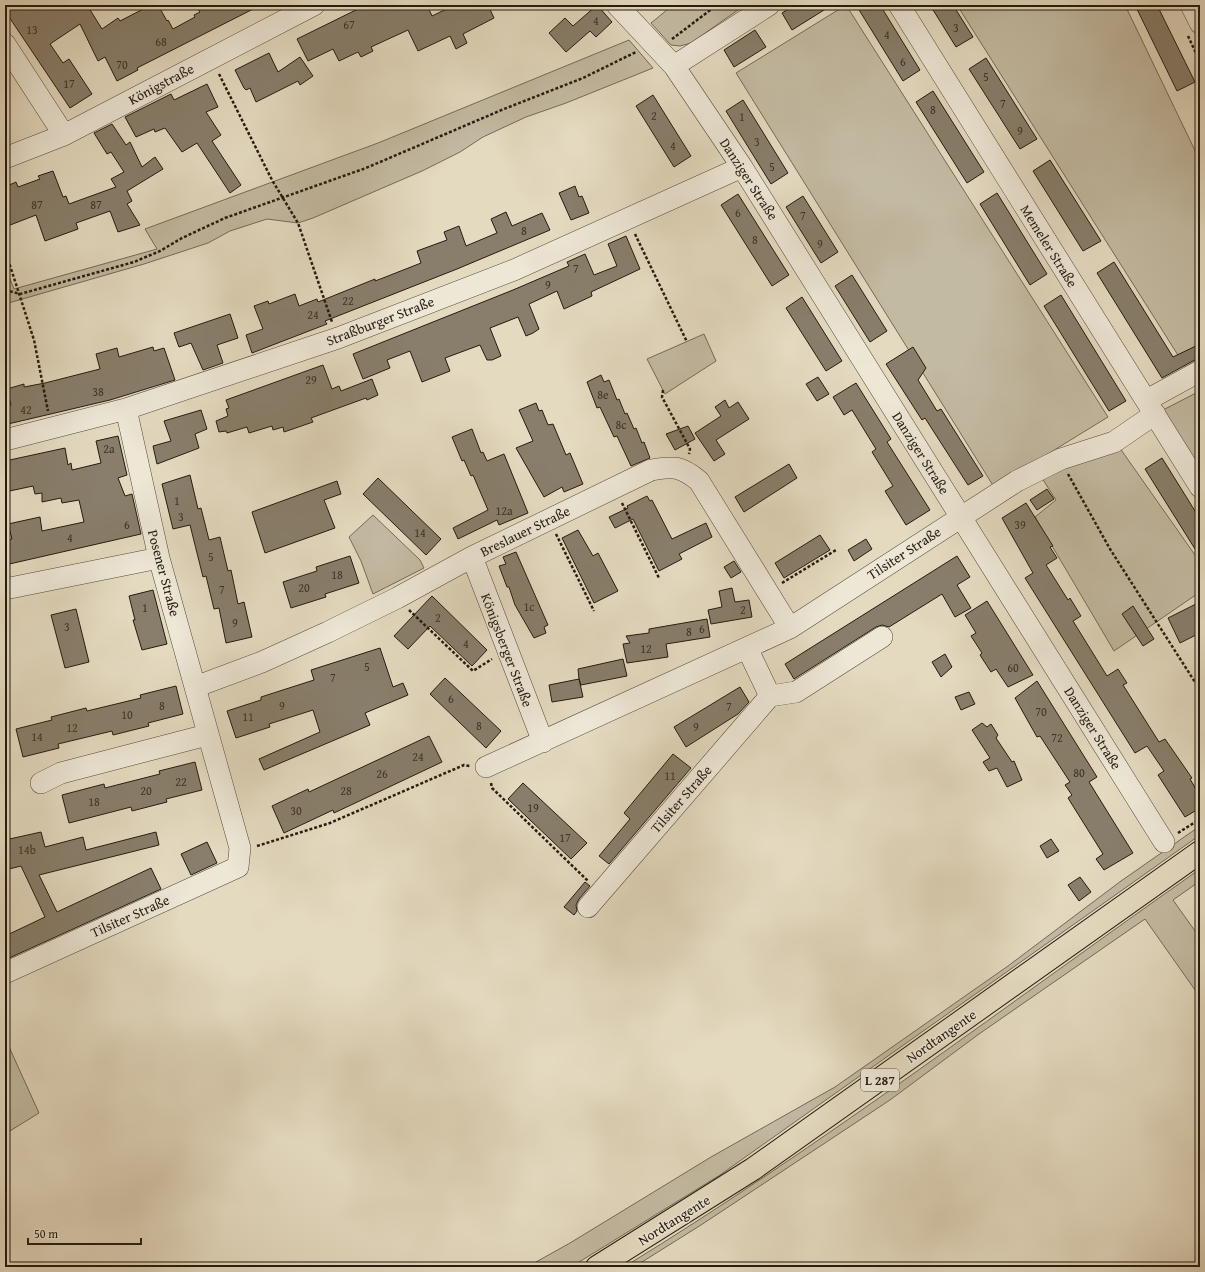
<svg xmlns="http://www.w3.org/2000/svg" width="1205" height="1272" font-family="'Gentium Book Plus',serif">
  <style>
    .green { fill: #c3baa2; stroke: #746a58 }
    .building { fill: #887e6b; stroke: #241b0f }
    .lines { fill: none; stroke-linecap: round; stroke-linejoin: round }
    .minor-casing { stroke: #544b3b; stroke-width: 22 }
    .major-casing { stroke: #241b0f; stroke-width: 24 }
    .path { stroke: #241b0f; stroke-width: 2.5; stroke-dasharray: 3 2; stroke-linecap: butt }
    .minor { stroke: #ede7d6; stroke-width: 21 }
    .major { stroke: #e4dac0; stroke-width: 22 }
    .labels { text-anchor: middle; stroke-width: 3; stroke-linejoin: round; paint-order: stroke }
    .number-label { font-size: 12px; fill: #3d3426 }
    .shield { fill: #ede7d6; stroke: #60584b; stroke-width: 1 }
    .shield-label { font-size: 13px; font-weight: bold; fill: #241b0f }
    .street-label { font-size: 14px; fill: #241b0f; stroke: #ede7d6 }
  </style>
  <rect width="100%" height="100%" fill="#e4dac0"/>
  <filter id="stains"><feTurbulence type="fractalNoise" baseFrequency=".005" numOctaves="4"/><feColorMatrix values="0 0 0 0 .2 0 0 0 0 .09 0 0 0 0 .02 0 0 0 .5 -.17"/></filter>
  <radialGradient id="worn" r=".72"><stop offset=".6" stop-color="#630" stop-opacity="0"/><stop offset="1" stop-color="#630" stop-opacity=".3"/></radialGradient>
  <path class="green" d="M673 5H745L691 43 680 46 671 45 651 23Z
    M846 5 1108 417 994 487 736 73Z
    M957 5H1125L1200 161V365L1188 371Z
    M629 40 653 68 566 103 526 117 483 137 460 152 422 171 313 218 298 223 267 219 230 231 208 243 144 264 5 304V266L14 289 157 249 145 229 378 143Z
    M704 334 716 361 665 394 647 359Z
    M1200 391V469L1161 411Z
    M1117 444 1195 555 1200 553V592L1114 651 1035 517 1056 500 1040 475Z
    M373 515 420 560 424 568 373 594 361 561 349 537Z
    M1200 826V835L720 1175 571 1267H527L570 1243 711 1157 835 1087 1008 966 1121 881Z
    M1200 869V881L1173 900 1200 938V997L1145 919 979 1034 890 1100 701 1225 634 1267H624C823 1145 1009 1003 1200 869Z
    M5 1038 39 1113 5 1134Z"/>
  <path class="building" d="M5 5H87L102 29 118 18 120 21 151 5H158L167 21 168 20 173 29 195 17 194 15 200 12 195 5H261L137 68 138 70 117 81 105 57 98 61 80 24 50 44 63 63 69 59 92 94 70 108 5 11Z
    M366 5H427L432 16 455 5H488L494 18 463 34 467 43 456 49 450 36 418 51 408 30 371 47 373 51 361 57 358 52 339 61 333 49 308 61 297 39Z
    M597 5 612 22 596 37 590 31 566 52 549 33 565 18 573 26Z
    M795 5H832L792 30 782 13Z
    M856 5H880L920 70 903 81Z
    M930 5H953L973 37 956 47Z
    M1135 5H1157L1195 82 1177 91Z
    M755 30 766 47 734 67 724 50Z
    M269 53 278 72 300 57 313 76 300 85 298 81 256 102 250 88 246 90 244 88 235 70Z
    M986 58 1037 139 1020 149 969 69Z
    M207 84 218 107 206 112 221 135 212 141 241 185 230 193 197 143 182 152 165 128 155 132 154 129 136 137 125 117 171 94 174 100Z
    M933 91 984 172 967 183 916 102Z
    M653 95 691 156 674 167 636 106Z
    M743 100 788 173 771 184 726 111Z
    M112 124 126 145 130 142 142 167 155 157 163 169 127 191 132 201 127 204 140 225 118 232 110 211 76 223 78 229 45 241 36 215 5 227V187L16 182 18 187 40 179 38 176 53 171 63 197 66 196 69 204 116 187 111 179 124 172 111 152 107 154 94 133Z
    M1050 160 1101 241 1083 251 1033 171Z
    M575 186 579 197 582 196 589 213 571 220 559 193Z
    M997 193 1047 274 1030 285 980 204Z
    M738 194 789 275 772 286 721 205Z
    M803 196 838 252 821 263 786 207Z
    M506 212 512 226 542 213 550 230 457 269 325 321 327 324 252 353 246 335 263 329 254 306 268 301 269 304 295 294 299 306 317 299 318 302 375 279V281L383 278 421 263 417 251 447 240 444 232 459 226 466 246 497 233 491 219Z
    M626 236 640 269 591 292 592 296 564 309 557 291 529 304 539 329 533 333 526 336 518 317 490 328 501 356 492 360H487L480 345 445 358 450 371 422 382 410 351 387 360 390 368 363 379 353 354 513 290 569 266 567 262 585 254 594 275 617 266 608 244Z
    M1114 262 1173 357 1200 344V357L1162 378 1097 273Z
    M852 275 887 331 870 342 835 286Z
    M1061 295 1126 401 1109 411 1044 306Z
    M802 297 842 361 826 371 786 308Z
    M230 314 238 338 217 345 223 363 203 370 191 343 179 347 174 333Z
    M153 347 154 351 164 348 175 380 110 400 8 424 5 406 11 405 7 389 24 384V387L45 383 100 369 96 354 117 348 119 357Z
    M913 347 926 368 918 380 937 411 941 409 983 476 968 485 925 418 922 420 886 364Z
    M323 365 332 389 339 386 341 391 372 379 378 395 367 400 366 398 311 418 313 422 284 432 283 427 273 430 272 426 249 433 247 427 227 433 226 431 219 432 216 421 228 416 226 409 229 408 226 400Z
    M601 375 604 382 609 380 617 400 619 399 625 414 627 413 634 429 636 428 642 443 644 442 650 458 631 466 617 436 614 437 600 407 597 408 587 382Z
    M818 377 829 394 817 401 806 384Z
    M856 383 891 439 887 442 930 510 906 525 885 491 893 486 872 452 876 449 852 410 844 415 833 397Z
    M725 400 729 408 738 402 749 419 716 440 725 454 714 461 695 433 721 416 715 407Z
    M536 403 539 411 542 410 548 425 553 424 566 455 570 453 583 484 564 492 562 487 544 497 516 448 533 441 519 410Z
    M201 410 207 429 195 434 199 448 157 464 153 446 171 441 164 421Z
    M688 426 695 439 675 450 666 434Z
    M472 429 481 453 483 452 487 461 504 454 528 513 499 525 497 520 458 539 453 528 488 510 473 475 471 476 464 460 462 461 452 437Z
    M118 436 127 475 118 478 125 496 132 494 141 534 5 565V541L12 539 8 524 40 517 42 531 84 522 79 500 62 503 61 498 42 502V493L35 494 33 486 5 492V461L65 448 68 465 71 463 72 470 101 463 96 441Z
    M1162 458 1200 519V557L1145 469Z
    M789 464 797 478 744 512 735 497Z
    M190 475 198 509 201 508 209 540 220 537 228 571 231 570 238 604 244 602 252 637 226 643 219 608 214 609 206 576 203 577 190 525 173 529 162 484Z
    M378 478 441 539 426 555 363 494Z
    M337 481 341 494 324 500 335 528 265 553 252 512Z
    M1047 489 1054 499 1037 510 1030 500Z
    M647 496 650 501 652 500 672 539 706 523 712 537 679 554 682 559 659 571 633 519 615 528 609 517 628 508 627 506Z
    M1026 503 1053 546 1050 547 1057 558 1046 565 1068 600 1070 598 1081 616 1073 621 1107 676 1118 669 1127 683 1123 685 1159 742 1165 739 1192 778 1190 779 1200 796V808L1185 817 1158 775 1164 771 1147 746 1135 753 1025 578 1033 573 1002 518Z
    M578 530 593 556 598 553 618 591 594 603 562 538Z
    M820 535 830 550 784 578 775 563Z
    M866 539 872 549 854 561 848 550Z
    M516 552 548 625 544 627 546 633 534 638 515 605 509 587H507L499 566 506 564 503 557Z
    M350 556 359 583 325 594 326 597 291 608 283 582 317 571 316 567Z
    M957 556 970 577 957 585 971 608 955 617 942 594 889 627 882 625 876 627 794 679 785 664Z
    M734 561 741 572 731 578 724 567Z
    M732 588 735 602 749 600 752 617 711 624 708 610 722 607 719 591Z
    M153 590 167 644 142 650 133 620H135L129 596Z
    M432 596 487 650 472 666 430 626 408 649 394 636Z
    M987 601 1033 675 1008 687 996 669 991 672 980 655 982 653 971 636 976 633 965 615Z
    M1200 602V633L1180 643 1168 618Z
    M1133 606 1154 639 1143 646 1122 614Z
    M76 609 89 662 65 668 51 615Z
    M707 619 710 637 666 644 668 657 627 663 623 644 630 643 626 636 649 633V629Z
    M380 648 393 687 403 683 408 695 365 713 370 725 264 770 259 759 320 732 313 710 269 724 270 727 236 738 227 711 261 700V697L314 680 311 670Z
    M945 654 952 667 941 677 932 662Z
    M623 659 627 676 581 685 579 679 583 697 552 702 549 685 579 679 578 669Z
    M445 678 501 731 486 748 430 694Z
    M1037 681 1097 777 1089 782 1133 853 1104 870 1096 859 1103 854 1068 798 1072 795 1065 785 1070 782 1040 736 1037 737 1015 698Z
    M176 686 183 714 148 723 149 726 113 735 112 731 58 744 59 748 23 757 16 729 52 720 51 717 86 708 87 711 141 698 140 695Z
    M740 687 749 702 738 714 686 747 674 727Z
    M969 692 975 704 961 710 955 697Z
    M982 723 987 727 991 724 998 735 996 738 1012 762 1014 761 1022 780 1007 787 997 768 989 771 983 762 990 758 972 730Z
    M429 736 442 762 334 813 333 810 284 833 272 806 308 789 309 792Z
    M673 754 691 768 609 864 599 856 630 819 624 813Z
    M195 762 202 790 166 799 167 802 132 811 131 807 69 823 62 795 104 784 105 788 160 774 159 771Z
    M523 783 587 843 571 859 508 799Z
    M41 832 45 847 83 837 86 850 156 832 159 845 39 875 57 912 151 868 161 889 7 959 5 955V936L45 917 21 866 5 870V840Z
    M1051 839 1059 851 1047 858 1040 846Z
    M207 842 217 863 191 875 181 854Z
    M1080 877 1091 892 1079 901 1068 885Z
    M585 882 590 886 579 899 576 905 577 911 574 915 564 907Z"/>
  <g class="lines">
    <defs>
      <path id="minor" d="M617 5 674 66 742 167 1164 842
        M899 5 1200 487
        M1191 5 1200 23
        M5 44 64 135
        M674 66 769 5
        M5 158 64 135 314 5
        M1147 400 1200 371
        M5 440 126 409 338 338 514 270 742 167
        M472 557 543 742
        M5 589 159 558
        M195 687 262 662 328 632 397 598 472 557 651 470C674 466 681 466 699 481L790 628
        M770 696 796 692 882 637
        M486 767 790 628 1017 481 1061 459 1114 442 1155 414
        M41 783 61 773 207 735
        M588 907 770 696 747 648
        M5 973 238 867 240 848 159 558 126 409"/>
      <path id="major" d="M597 1267 753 1169 1200 852"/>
    </defs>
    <use href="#minor" class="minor-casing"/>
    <use href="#major" class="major-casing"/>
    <path class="path" d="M1188 36 1200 62
      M672 39 717 5
      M219 74 272 180 298 223 332 322
      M635 234 687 342
      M5 250 34 340 48 411
      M5 290 20 294 134 262 160 251 182 238 225 218 366 168 504 109 583 78 636 52
      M663 390 662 397 690 449 689 454
      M1068 474 1110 549 1200 690
      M622 503 659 578
      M556 534 594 611
      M782 583 836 550
      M409 610 473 671 492 659
      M491 783 492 788 588 881
      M1178 833 1200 819
      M257 846 330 823 464 765 470 766"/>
    <use href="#minor" class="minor"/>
    <use href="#major" class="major"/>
  </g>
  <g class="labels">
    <g class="number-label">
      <text x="596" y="25">4</text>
      <text x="349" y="29">67</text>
      <text x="956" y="32">3</text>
      <text x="32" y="34">13</text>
      <text x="887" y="39">4</text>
      <text x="161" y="46">68</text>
      <text x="903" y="66">6</text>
      <text x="122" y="69">70</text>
      <text x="986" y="81">5</text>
      <text x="69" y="88">17</text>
      <text x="1003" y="108">7</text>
      <text x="933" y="114">8</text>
      <text x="654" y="120">2</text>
      <text x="742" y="121">1</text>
      <text x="1020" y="135">9</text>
      <text x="757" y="146">3</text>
      <text x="673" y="150">4</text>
      <text x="772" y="171">5</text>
      <text x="37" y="209">87</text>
      <text x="96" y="209">87</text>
      <text x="738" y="217">6</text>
      <text x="803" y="220">7</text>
      <text x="524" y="235">8</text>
      <text x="755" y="244">8</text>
      <text x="820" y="248">9</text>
      <text x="576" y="273">7</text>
      <text x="548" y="289">9</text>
      <text x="348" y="305">22</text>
      <text x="313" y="319">24</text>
      <text x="311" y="384">29</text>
      <text x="98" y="396">38</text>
      <text x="603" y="399">8e</text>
      <text x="26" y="414">42</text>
      <text x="621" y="429">8c</text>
      <text x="109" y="453">2a</text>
      <text x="177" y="505">1</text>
      <text x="504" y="515">12a</text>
      <text x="181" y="521">3</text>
      <text x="127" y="529">6</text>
      <text x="1020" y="529">39</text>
      <text x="420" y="537">14</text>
      <text x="70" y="542">4</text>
      <text x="211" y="561">5</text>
      <text x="337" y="579">18</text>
      <text x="304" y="592">20</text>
      <text x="222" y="594">7</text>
      <text x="529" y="611">1c</text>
      <text x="145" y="612">1</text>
      <text x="743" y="614">2</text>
      <text x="438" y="622">2</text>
      <text x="235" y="627">9</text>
      <text x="67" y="631">3</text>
      <text x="702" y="633">6</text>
      <text x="689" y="636">8</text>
      <text x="466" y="648">4</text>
      <text x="646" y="653">12</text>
      <text x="367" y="671">5</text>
      <text x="1013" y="672">60</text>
      <text x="333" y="682">7</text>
      <text x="451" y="703">6</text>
      <text x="162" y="710">8</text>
      <text x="282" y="710">9</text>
      <text x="729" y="711">7</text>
      <text x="1041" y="716">70</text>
      <text x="127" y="719">10</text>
      <text x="248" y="721">11</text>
      <text x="479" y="730">8</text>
      <text x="696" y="731">9</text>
      <text x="72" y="732">12</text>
      <text x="37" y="741">14</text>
      <text x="1057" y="742">72</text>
      <text x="418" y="761">24</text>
      <text x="1079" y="777">80</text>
      <text x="382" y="778">26</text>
      <text x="670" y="780">11</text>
      <text x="181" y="786">22</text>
      <text x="146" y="795">20</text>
      <text x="346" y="795">28</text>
      <text x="94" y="806">18</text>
      <text x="533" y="812">19</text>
      <text x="296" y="815">30</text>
      <text x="565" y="842">17</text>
      <text x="27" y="854">14b</text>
    </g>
    <rect class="shield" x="861" y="1069" width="38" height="22" rx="3"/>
    <g class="shield-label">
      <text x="880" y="1085">L 287</text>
    </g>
    <g class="street-label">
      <text transform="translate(161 84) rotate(-28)" y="5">Königstraße</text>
      <text transform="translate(749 179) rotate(57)" y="5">Danziger Straße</text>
      <text transform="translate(1049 246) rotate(58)" y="5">Memeler Straße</text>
      <text transform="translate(380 321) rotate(-21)" y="5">Straßburger Straße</text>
      <text transform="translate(921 453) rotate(58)" y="5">Danziger Straße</text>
      <text transform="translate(525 531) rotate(-26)" y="5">Breslauer Straße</text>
      <text transform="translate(904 553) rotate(-33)" y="5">Tilsiter Straße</text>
      <text transform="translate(164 573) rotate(75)" y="5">Posener Straße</text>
      <text transform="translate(507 650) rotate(69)" y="5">Königsberger Straße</text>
      <text transform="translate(1093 728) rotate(58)" y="5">Danziger Straße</text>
      <text transform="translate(681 799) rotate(-49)" y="5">Tilsiter Straße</text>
      <text transform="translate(130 916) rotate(-24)" y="5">Tilsiter Straße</text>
      <text transform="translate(941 1036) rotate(-35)" y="5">Nordtangente</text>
      <text transform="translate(674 1220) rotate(-32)" y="5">Nordtangente</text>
    </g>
  </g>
  <rect width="1205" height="1272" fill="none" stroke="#e4dac0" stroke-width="20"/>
  <rect x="6" y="6" width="1193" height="1260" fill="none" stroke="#241b0f" stroke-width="2"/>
  <rect x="10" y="10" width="1185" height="1252" fill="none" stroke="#241b0f"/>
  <path d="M28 1238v6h113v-6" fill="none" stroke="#241b0f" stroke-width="2"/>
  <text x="34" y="1238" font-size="12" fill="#241b0f" stroke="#ede7d6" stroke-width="3" paint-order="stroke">50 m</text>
  <rect width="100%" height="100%" filter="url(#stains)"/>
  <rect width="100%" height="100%" fill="url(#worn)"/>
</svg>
